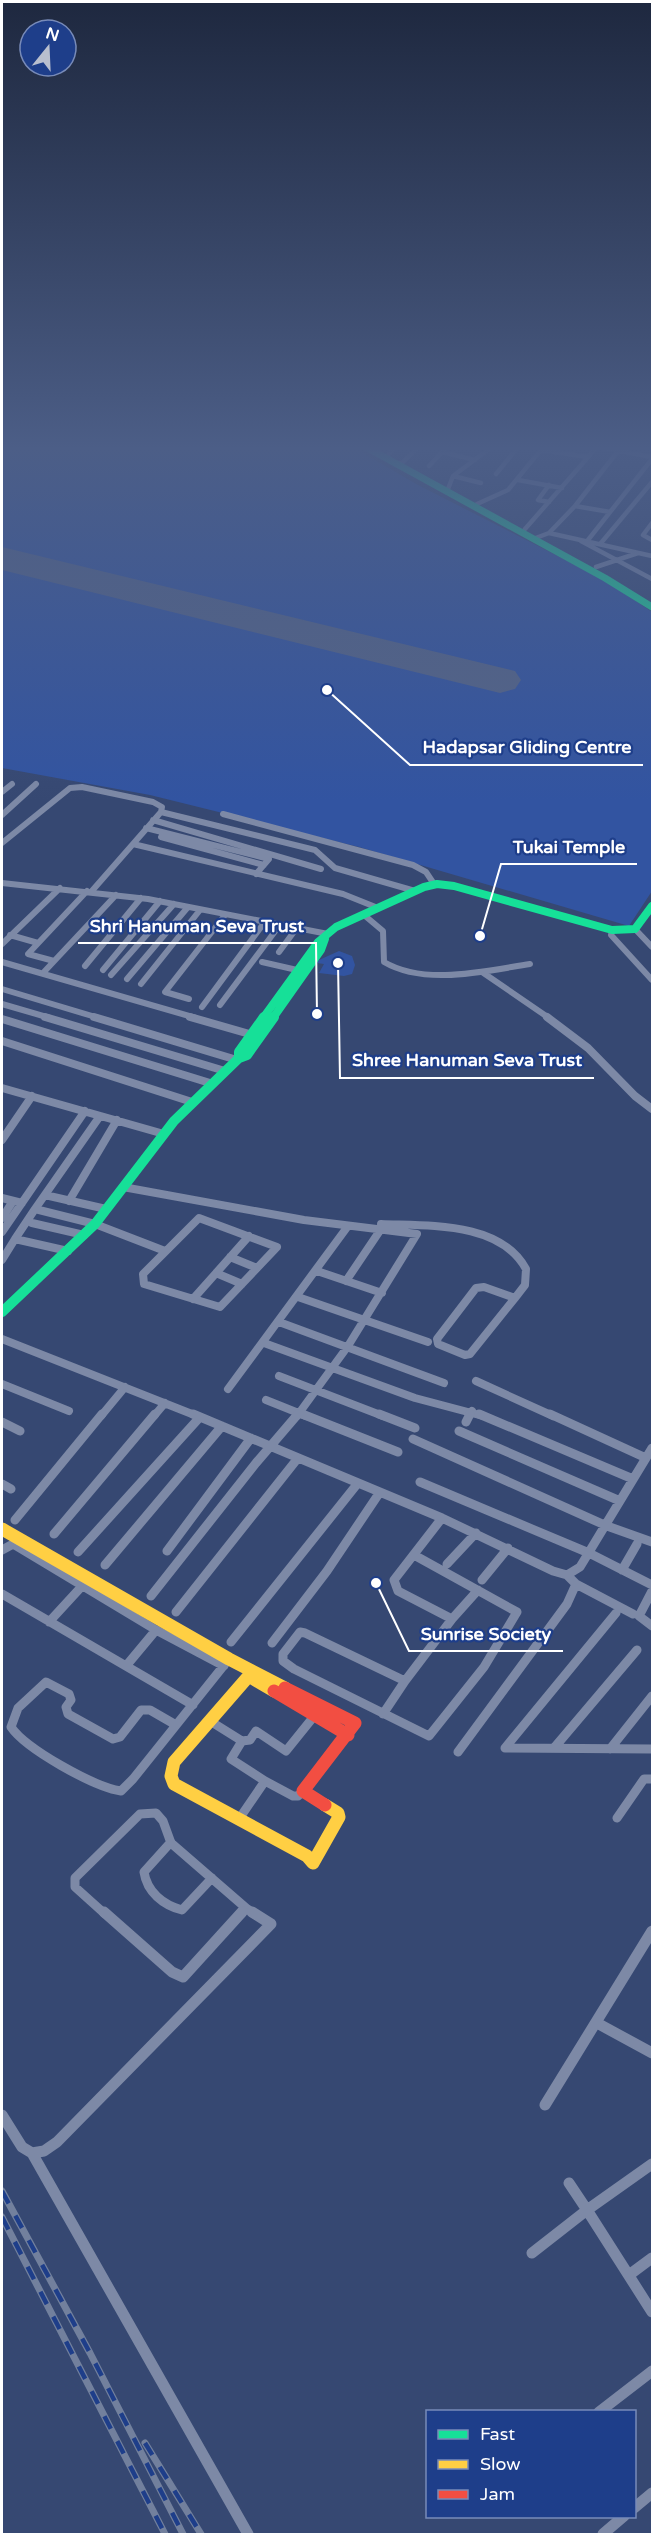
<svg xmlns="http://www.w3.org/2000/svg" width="654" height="2536" font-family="'Varela Round',sans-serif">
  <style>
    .green { fill: #3254a1 }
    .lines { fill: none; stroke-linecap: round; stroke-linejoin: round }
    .runway { fill: #546488; fill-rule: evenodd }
    .street-far4 { stroke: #7d89a6; stroke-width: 4.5 }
    .street-far3 { stroke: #7d89a6; stroke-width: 6 }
    .street-far2 { stroke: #7d89a6; stroke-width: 8 }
    .street-far1 { stroke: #7d89a6; stroke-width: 9 }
    .street { stroke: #7d89a6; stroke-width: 11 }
    .fast-far2 { stroke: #16e098; stroke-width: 7 }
    .fast-far1 { stroke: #16e098; stroke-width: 8 }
    .fast { stroke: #16e098; stroke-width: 10 }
    .slow { stroke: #ffcf43; stroke-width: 13 }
    .jam { stroke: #f24e42; stroke-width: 13 }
    .rail-casing { stroke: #72809d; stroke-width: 7 }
    .rail { stroke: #1e3e8a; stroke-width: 4.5; stroke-dasharray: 14; stroke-linecap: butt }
    .leader { fill: none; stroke: #fff; stroke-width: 2 }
    .callout-dot { fill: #fff; stroke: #1e3e8a; stroke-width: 2 }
    .callout-label { font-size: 18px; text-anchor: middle; font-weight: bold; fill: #fff; stroke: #1e3e8a; stroke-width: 4.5; stroke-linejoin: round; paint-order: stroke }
  </style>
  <rect width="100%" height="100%" fill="#364872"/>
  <path class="green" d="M2 446H351L418 485 603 579 652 612V891L629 926 359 847 150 795 2 768Z
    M339 951 352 956 355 965 352 974 344 976 319 973 324 964 317 963 319 960Z"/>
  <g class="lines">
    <path class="runway" d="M2 547 515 671 521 680 515 689 500 693 2 570Z"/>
    <path class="street-far4" d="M592 446 652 457
      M541 450 588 457
      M442 452 475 460
      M388 455 397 446
      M396 465 403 462 419 446
      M429 466 448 446
      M496 474 519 446
      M453 476 481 483
      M518 480 562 488
      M549 485 538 500 549 502
      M448 489 453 476 493 446
      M477 504 508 490 544 446
      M575 506 610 512
      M652 523 643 535 652 540
      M525 529 597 447
      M549 533 575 506 618 451
      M533 539 549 533 652 556
      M588 540 652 459
      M581 541 652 579
      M601 543 652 482
      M596 567 638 553"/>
    <path class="street-far3" d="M2 792 12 784
      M161 812 315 850 335 868 415 891
      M223 814 413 865 426 872 434 884
      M2 815 36 784
      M153 820 321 869
      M146 828 269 859 256 874
      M161 837 264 865
      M2 843 70 788 82 787 153 802 162 807 161 812 91 892
      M133 844 343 894 378 908
      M2 883 148 899 328 934
      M364 915 383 931 384 962C425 986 485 971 530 964
      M635 929 652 947
      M612 930 611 935 652 980
      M10 935 38 943
      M2 944 60 888
      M279 952 296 929
      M54 961 28 954 87 891
      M2 962 196 1018
      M262 962 297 970
      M85 966 141 898
      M103 970 160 901
      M482 972 549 1018
      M43 973 116 895
      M111 975 174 904
      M127 979 188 907
      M141 984 200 910
      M2 989 99 1018
      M189 999 165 992 225 915
      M2 1004 50 1018
      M220 1005 279 926
      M202 1007 264 923"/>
    <path class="street-far2" d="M45 1017 225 1071
      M94 1017 237 1060
      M190 1017 253 1035
      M547 1017 588 1048 635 1096 652 1109
      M2 1019 210 1083
      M2 1041 192 1102
      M2 1088 164 1134
      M2 1140 32 1096
      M123 1187 304 1220 417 1234 348 1346 297 1416
      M45 1195 106 1209
      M2 1198 22 1203
      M69 1201 117 1120
      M35 1209 100 1116
      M2 1218 13 1201
      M199 1218 277 1247 220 1307 144 1284 143 1274Z
      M32 1223 84 1235
      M381 1224C427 1226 500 1221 526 1269L525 1285 515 1298
      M2 1232 85 1111
      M68 1251 15 1239 35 1209 95 1224 165 1251
      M230 1257 257 1268
      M2 1260 15 1239
      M317 1271 382 1293
      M216 1273 242 1284
      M346 1281 381 1229
      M484 1287 515 1298 470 1354 465 1355 438 1344 437 1339 476 1288Z
      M298 1297 428 1342
      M193 1299 249 1236
      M279 1322 444 1383
      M2 1339 197 1416
      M264 1343 415 1398 483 1416
      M279 1376 383 1416
      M476 1381 553 1416
      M2 1384 69 1411
      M228 1389 348 1226
      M266 1400 306 1416
      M101 1416 125 1387
      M154 1416 165 1403
      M469 1416 472 1411"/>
    <path class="street-far1" d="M193 1414 442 1518 553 1571 567 1575 580 1567 652 1448
      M302 1414 398 1452
      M379 1414 415 1428
      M479 1414 633 1479
      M550 1414 646 1458
      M2 1422 20 1431
      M466 1422 470 1414
      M459 1431 620 1501
      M413 1439 607 1526 652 1542
      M420 1482 589 1553 652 1585
      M2 1484 11 1489
      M15 1520 102 1414
      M54 1534 155 1414
      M2 1550 13 1544 156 1630 224 1666
      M167 1551 251 1438
      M78 1552 200 1417
      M414 1555 517 1612 484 1667 429 1736 294 1669 283 1661V1654L300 1632 305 1633 405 1681 452 1619 398 1591 394 1580 442 1518
      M447 1564 476 1533
      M105 1565 222 1426
      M622 1570 637 1544
      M482 1580 508 1548
      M576 1584 633 1614
      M652 1591 639 1616 652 1626
      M2 1594 193 1705
      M151 1596 256 1463 298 1414
      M176 1612 298 1458
      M452 1619 478 1590
      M49 1622 83 1585
      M231 1642 358 1483
      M272 1643 327 1571 380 1492
      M126 1666 156 1630
      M383 1714 405 1681
      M210 1721 242 1741
      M176 1725 150 1710H141L120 1737 113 1739 68 1714 66 1707 71 1700 69 1694 46 1682 18 1708 11 1727C26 1749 94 1787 121 1791L133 1779 229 1659
      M505 1748 616 1613
      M505 1748 652 1749
      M554 1748 637 1650
      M610 1749 652 1696
      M458 1752 567 1604 576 1584 567 1575
      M265 1781 293 1796H298L303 1791
      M617 1818 644 1779H652
      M239 1819 265 1781 231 1759 242 1741 250 1740 256 1731 286 1751 315 1715
      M171 1842 144 1872C147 1892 163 1905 182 1910L212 1878
      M246 1908 255 1914
      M105 1914 75 1887V1878L140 1814 156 1813 163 1821 171 1843 246 1908
      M241 1914 246 1908"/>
    <path class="street" d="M104 1912 172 1972 183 1977 242 1912
      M597 2023 652 2053
      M545 2105 652 1931
      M2 2115 22 2147 32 2153 44 2151 57 2142 271 1924 252 1912
      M32 2153 248 2534
      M652 2164 587 2210 652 2312
      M532 2253 587 2210 569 2183
      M629 2275 652 2258
      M599 2412 652 2371
      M634 2508 652 2493
      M603 2534 624 2516"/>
    <path class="fast-far2" d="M364 446 605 578 652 607"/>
    <path class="fast-far1" d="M263 1018 318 942 336 927 424 887 437 884 454 886 612 930 635 929 652 906
      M273 1018 321 950 325 939"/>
    <path class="fast" d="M239 1058V1052L264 1017
      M2 1312 95 1224 174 1121 239 1058 247 1055 274 1017"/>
    <path class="slow" d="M2 1529 229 1659 285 1688
      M274 1691 252 1678H247L174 1762 171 1776 174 1784 307 1856 313 1863 339 1817 338 1813 325 1805"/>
    <path class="jam" d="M285 1688 355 1723 303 1791 325 1805
      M274 1691 348 1735"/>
    <defs>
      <path id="rail" d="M2 2191 90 2353 183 2534
        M2 2217 165 2534
        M145 2443 201 2534"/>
    </defs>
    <use href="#rail" class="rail-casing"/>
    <use href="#rail" class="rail"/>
  </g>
  <linearGradient id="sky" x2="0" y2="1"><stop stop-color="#1e283f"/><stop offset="0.56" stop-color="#4c5e87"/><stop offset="1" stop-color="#4c5e87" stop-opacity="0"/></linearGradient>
  <rect width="654" height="801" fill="url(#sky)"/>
  <path class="leader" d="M327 690L410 765H643M480 936L501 864H637M317 1014L316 943H78M338 963L340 1078H594M376 1583L409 1651H563"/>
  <g class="callout-dot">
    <circle cx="327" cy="690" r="6"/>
    <circle cx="480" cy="936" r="6"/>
    <circle cx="317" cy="1014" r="6"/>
    <circle cx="338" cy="963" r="6"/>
    <circle cx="376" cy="1583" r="6"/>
  </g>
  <g class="callout-label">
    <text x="527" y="753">Hadapsar Gliding Centre</text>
    <text x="569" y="853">Tukai Temple</text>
    <text x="197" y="932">Shri Hanuman Seva Trust</text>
    <text x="467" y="1066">Shree Hanuman Seva Trust</text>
    <text x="486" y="1640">Sunrise Society</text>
  </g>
  <rect width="654" height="2536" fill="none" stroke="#ffffff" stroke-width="6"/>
  <rect x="426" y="2410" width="210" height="108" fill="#1e3e8a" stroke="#788bb9" stroke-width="1.5"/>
  <rect x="438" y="2430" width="30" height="9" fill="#16e098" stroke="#788bb9" stroke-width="1.5"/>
  <text x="480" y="2440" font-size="18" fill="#ffffff">Fast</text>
  <rect x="438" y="2460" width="30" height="9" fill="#ffcf43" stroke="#788bb9" stroke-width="1.5"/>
  <text x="480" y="2470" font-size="18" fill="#ffffff">Slow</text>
  <rect x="438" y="2490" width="30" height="9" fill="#f24e42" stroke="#788bb9" stroke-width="1.5"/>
  <text x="480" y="2500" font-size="18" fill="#ffffff">Jam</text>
  <g transform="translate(48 48) rotate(18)"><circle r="28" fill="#1e3e8a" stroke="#788bb9" stroke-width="1.5"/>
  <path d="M0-4.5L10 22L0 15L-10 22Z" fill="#b9bfce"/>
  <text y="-9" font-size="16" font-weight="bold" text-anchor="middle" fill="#ffffff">N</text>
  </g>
</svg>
